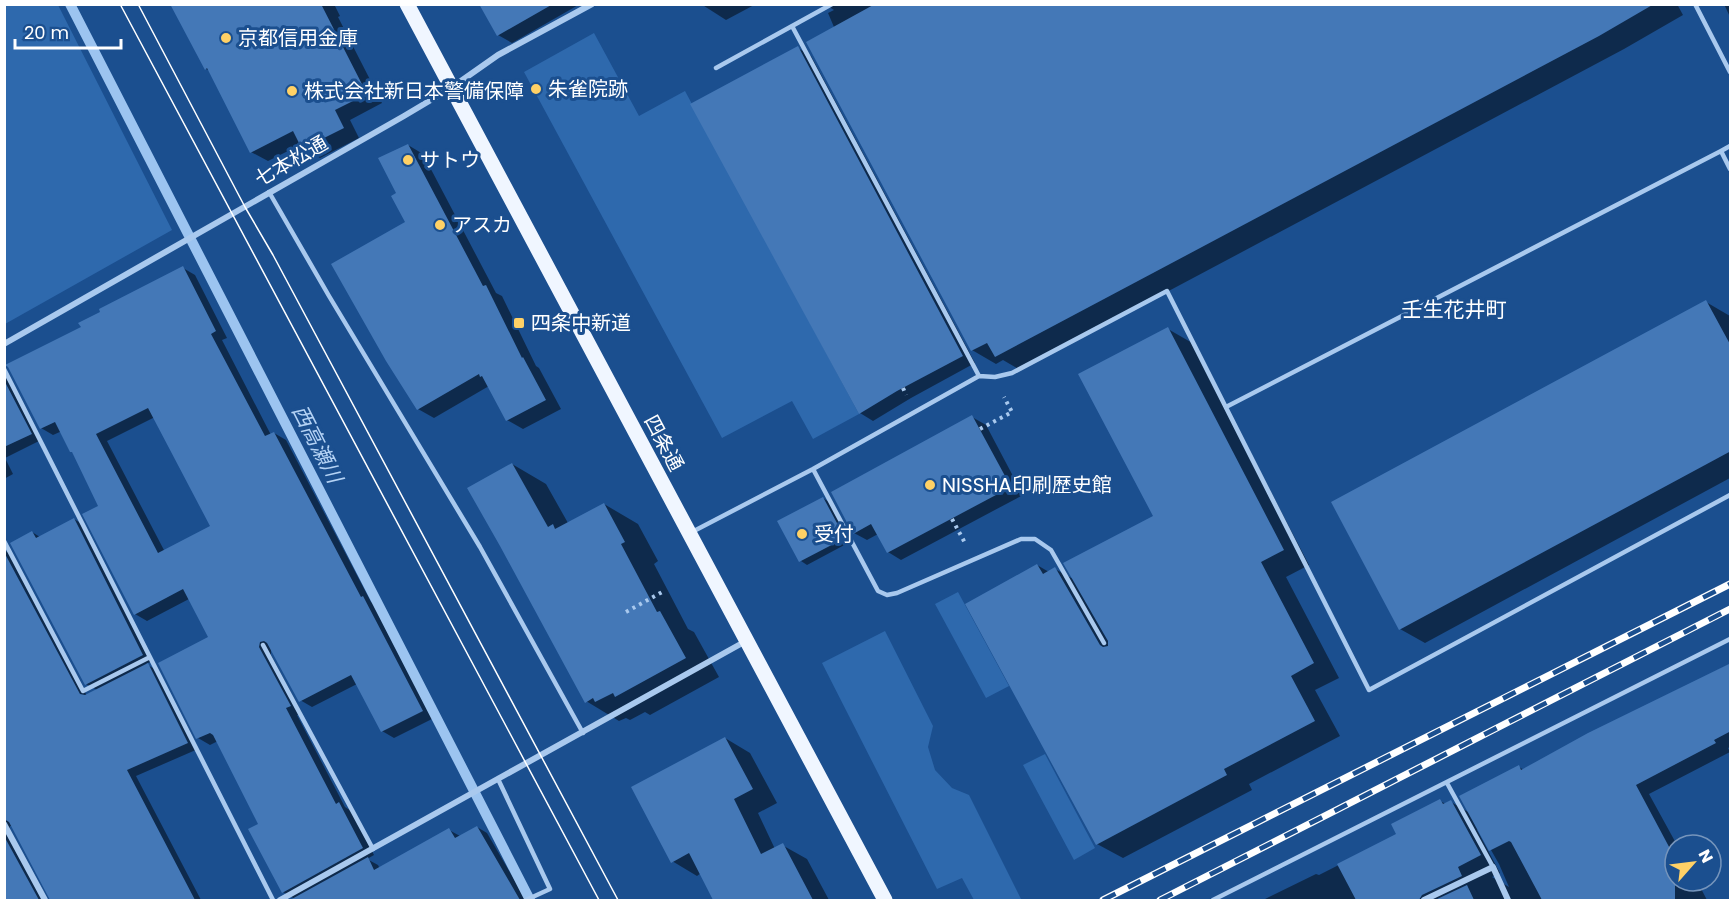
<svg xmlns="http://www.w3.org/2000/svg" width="1735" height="905" font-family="Poppins,'Noto Sans JP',sans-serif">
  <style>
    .green { fill: #2e69ad }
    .shadow { fill: #0007; fill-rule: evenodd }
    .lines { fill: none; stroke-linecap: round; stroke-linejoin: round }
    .stream { stroke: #9cc4f0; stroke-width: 10 }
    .building { fill: #4478b7; fill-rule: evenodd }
    .path { stroke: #a9c9ee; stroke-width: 4; stroke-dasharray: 3 4.5; stroke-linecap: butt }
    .lane { stroke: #a9c9ee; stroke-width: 4.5 }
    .street { stroke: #a9c9ee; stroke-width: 6 }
    .primary { stroke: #f0f6ff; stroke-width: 15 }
    .tram { stroke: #fff; stroke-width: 1.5 }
    .rail-casing { stroke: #fff; stroke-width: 7 }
    .rail { stroke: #1b4f8f; stroke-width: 4.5; stroke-dasharray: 14; stroke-linecap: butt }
    .poi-dot { fill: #ffd166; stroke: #1b4f8f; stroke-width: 2 }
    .labels { text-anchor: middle; stroke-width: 6; stroke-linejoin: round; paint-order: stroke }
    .poi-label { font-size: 20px; fill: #fff; stroke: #1b4f8f; text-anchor: start }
    .street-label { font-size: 20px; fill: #fff; stroke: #1b4f8f }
    .neighbourhood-label { font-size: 21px; fill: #fff; stroke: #1b4f8f }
    .water-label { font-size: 21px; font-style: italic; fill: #b5d3f5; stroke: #1b4f8f }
  </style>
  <rect width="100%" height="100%" fill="#1b4f8f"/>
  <path class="green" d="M5 4 58 5 172 230 5 324Z
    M594 33 639 116 685 91 859 414 813 439 792 401 722 438 524 72Z
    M958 592 1009 686 986 698 935 604Z
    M885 631 933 726 928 747 935 770 952 788 969 795 1021 899 974 900 962 878 937 889 822 663Z
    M1045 754 1095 848 1074 860 1023 765Z"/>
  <path class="shadow" d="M172 4H334L340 16 338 17 382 103 350 120 359 138 320 158 304 148 302 144 268 161 251 152 210 71 206 69Z
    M481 4H580L512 43 498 35Z
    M701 4H756L726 20Z
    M825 4H1677L1683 15 1624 49 1020 370 1003 360 996 364 972 350 828 13 834 10Z
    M1724 4H1730V17Z
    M798 48 811 56 975 363 911 398 873 421 860 413Z
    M408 145 423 154 496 293 502 296 536 366 539 368 561 409 523 429 507 420 489 386 434 418 418 409 407 222 398 194Z
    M183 268 195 275 227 338 222 340 271 435 274 433 286 440 371 602 375 604 434 718 394 738 382 731 357 684 312 707 300 700 271 648V655L302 713 297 715 345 807 351 811 374 855 367 859 378 865 380 869 449 830 460 836 477 827 487 833 526 900H293L295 899 283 892 260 825 218 741 210 745 198 738 210 638 189 599 147 621 135 614 100 506 62 431 53 435 41 428 83 327ZM155 417 212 527 165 552 107 441Z
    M1706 302 1730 316V478L1425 643 1400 629Z
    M1168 329 1194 344 1309 565 1286 577 1339 678 1315 690 1340 736 1249 784 1252 790 1123 858 1097 844 1037 565 1049 572 1055 569 1075 580 1155 516Z
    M4 374 41 440 5 458 13 474 4 479Z
    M972 417 986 425 1023 495 901 560 888 552 878 534 867 540 854 533Z
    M512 464 546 484 568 523 604 504 638 524 658 561 654 564 688 629 694 632 719 677 650 715 645 712 630 720 626 718 619 721 586 701Z
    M823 498 829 502 850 542 807 565 801 561Z
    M74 519 84 525 152 661 146 664 158 671 198 749 136 776 201 900H51L12 826H10L9 834 46 900H4V550L12 555 87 696 97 690 86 684 32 532 40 537Z
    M1730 664V747L1728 748 1730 752 1649 794 1677 845H1675V881H1697L1707 900H1263L1316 874 1319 875 1398 835 1440 801 1446 804 1451 802 1470 813 1519 767 1524 770ZM1479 829 1499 864 1509 887 1492 877 1500 873 1477 830Z
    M725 738 750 753 777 803 758 813 775 849 782 845 807 859 829 900H715L701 873 697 876 672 861Z"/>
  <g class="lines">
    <path class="stream" d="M70 4 530 900"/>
  </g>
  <path class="building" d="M170 4H321L367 94 335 110 344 128 302 149 293 131 250 153 207 68 205 70Z
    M479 4H553L497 36Z
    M875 4H1654L1599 36 995 357 987 343 971 351 806 42Z
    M798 46 963 356 897 391 859 414 690 104Z
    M408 144 483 286 486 285 522 358 523 357 546 400 506 421 482 376 480 377 479 374 417 410 386 361 331 264 405 222 391 196 396 193 378 158Z
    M183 266 216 331 211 334 265 436 274 432 361 597 363 596 423 711 381 732 351 675 299 702 267 643 264 641 260 642 259 647 291 706 286 708 336 804 339 802 363 848 282 893 248 829 258 824 213 735 210 733 196 739 158 663 208 637 183 589 134 615 82 514 98 506 72 452H70L55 422 40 429 8 367 5 365 81 327 78 323 100 312 99 309ZM148 408 210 526 158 553 96 434Z
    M1706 300 1731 346V451L1399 630 1331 502Z
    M1168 327 1284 550 1261 562 1314 663 1291 676 1315 721 1224 769 1227 775 1096 845 965 604 1037 564 1043 574 1055 567 1100 645 1103 647 1108 646V641L1063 563 1153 516 1078 374Z
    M4 380 32 434 4 447Z
    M972 415 1011 487 887 553 871 524 853 534 831 492Z
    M512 463 548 527 553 524 555 529 604 503 625 542 621 544 657 612 660 611 686 658 615 697 613 693 595 702 593 698 585 703 500 546 467 488Z
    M823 497 845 538 799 562 777 521Z
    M74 518 143 655 85 685 10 543 32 531 36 538Z
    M4 552 80 694 85 695 148 663 188 743 127 770 195 900H50L9 822 4 819Z
    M1731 663V731L1714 740 1716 743 1636 785 1675 858V900H1542L1511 842 1509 841 1489 851 1459 796 1519 765 1521 770 1588 733Z
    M725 737 753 789 734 799 761 854 783 843 813 900H713L689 853 671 863 631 787Z
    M1440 799 1443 804 1451 800 1481 855 1458 867 1462 876 1422 895 1419 900H1356L1337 864 1396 834 1391 824Z
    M477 826 520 900H290L368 857 374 870 449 828 455 838Z
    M4 836 39 900H4Z
    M1467 885 1474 900H1435Z"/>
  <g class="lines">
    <path class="path" d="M903 388 906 395
      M980 429 1012 412 1004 397
      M952 519 965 543
      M626 612 664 591"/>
    <path class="lane" d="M1695 4 1730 72
      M792 26 979 376
      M716 68 832 4
      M1730 146 1721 151 1730 169
      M269 192 329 296 480 547 583 733
      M4 369 273 900
      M1226 407 1721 151
      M813 469 878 591 887 595 897 593 1021 539H1035L1051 550 1104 643
      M692 532 813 469 979 376 995 377 1012 373 1167 291 1369 690 1730 495
      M4 541 83 691 150 657
      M263 645 373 849
      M498 779 550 889 526 900
      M1447 783 1493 867
      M1213 900 1730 639"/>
    <path class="street" d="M4 344 404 116 451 88 498 55 592 4
      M4 824 45 900
      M280 900 746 641
      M1424 900 1493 867 1508 900"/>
    <path class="primary" d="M407 4 885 900"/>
    <path class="tram" d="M120 4 599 900
      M138 4 245 207 273 255 618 900"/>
    <defs>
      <path id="rail" d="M1103 900 1730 584
        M1160 900 1730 609"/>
    </defs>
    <use href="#rail" class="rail-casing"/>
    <use href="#rail" class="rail"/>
  </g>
  <g class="poi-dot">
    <circle cx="226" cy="38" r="6"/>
    <circle cx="536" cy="89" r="6"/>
    <circle cx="292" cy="91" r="6"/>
    <circle cx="408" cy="160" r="6"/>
    <circle cx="440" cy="225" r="6"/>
    <rect x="513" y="317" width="12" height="12" rx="3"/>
    <circle cx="930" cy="485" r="6"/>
    <circle cx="802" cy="534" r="6"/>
  </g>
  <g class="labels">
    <g class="poi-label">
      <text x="238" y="45">京都信用金庫</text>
      <text x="548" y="96">朱雀院跡</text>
      <text x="304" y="98">株式会社新日本警備保障</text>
      <text x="420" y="167">サトウ</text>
      <text x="452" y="232">アスカ</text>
      <text x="531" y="330">四条中新道</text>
      <text x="942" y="492">NISSHA印刷歴史館</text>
      <text x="814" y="541">受付</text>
    </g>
    <g class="street-label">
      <text transform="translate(291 161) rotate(-30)" y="7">七本松通</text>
      <text transform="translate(664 443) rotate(62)" y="7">四条通</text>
    </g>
    <g class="neighbourhood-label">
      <text x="1454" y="317">壬生花井町</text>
    </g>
    <g class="water-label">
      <text transform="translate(317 444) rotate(63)" y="7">西高瀬川</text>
    </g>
  </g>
  <rect width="1735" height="905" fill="none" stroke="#ffffff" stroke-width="12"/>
  <g transform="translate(1693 863) rotate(62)"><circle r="28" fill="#1b4f8f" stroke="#7695bc" stroke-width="1.5"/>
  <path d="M0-4.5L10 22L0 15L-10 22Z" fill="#ffd166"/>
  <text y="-9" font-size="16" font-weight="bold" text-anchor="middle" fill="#ffffff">N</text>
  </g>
  <path d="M15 39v9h106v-9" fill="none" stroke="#ffffff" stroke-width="3"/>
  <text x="24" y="39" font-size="18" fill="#ffffff" stroke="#1b4f8f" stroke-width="4.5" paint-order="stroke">20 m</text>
</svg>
